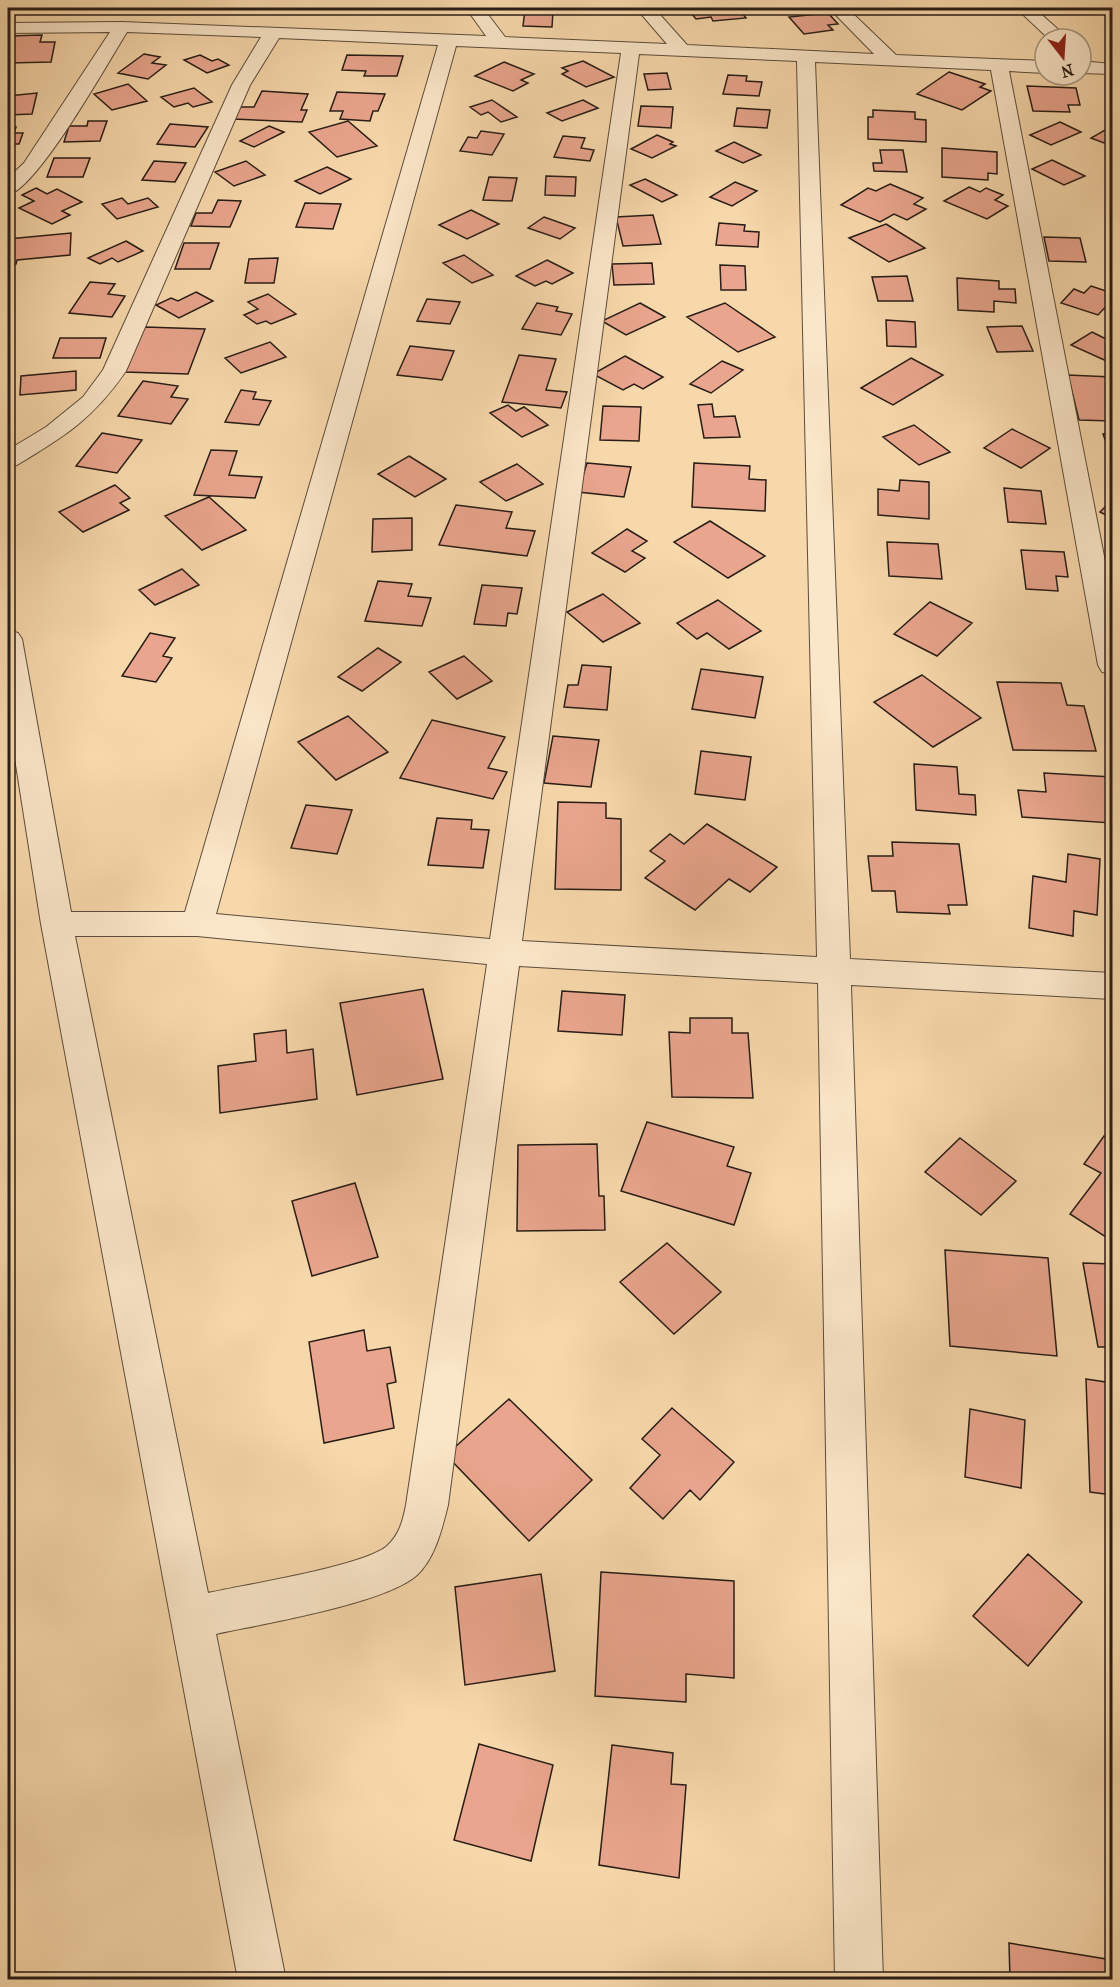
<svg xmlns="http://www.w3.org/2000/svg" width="1120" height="1987" font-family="'IM FELL French Canon',serif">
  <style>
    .building { fill: #e9a58d; stroke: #281d17; stroke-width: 1.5 }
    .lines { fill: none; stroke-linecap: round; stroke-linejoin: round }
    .minor-casing { stroke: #5c4c3c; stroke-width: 2 }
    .minor { fill: #fae6c8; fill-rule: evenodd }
  </style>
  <rect width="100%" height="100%" fill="#f7d8ab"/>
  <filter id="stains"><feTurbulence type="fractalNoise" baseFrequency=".00333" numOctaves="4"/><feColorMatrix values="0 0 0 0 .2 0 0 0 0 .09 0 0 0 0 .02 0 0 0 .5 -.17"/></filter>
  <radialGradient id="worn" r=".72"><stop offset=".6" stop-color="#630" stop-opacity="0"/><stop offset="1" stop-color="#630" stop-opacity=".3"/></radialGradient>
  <path class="building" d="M687 8H738L746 18 713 21 711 17 696 19Z
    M918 8H966L968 9 925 14Z
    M525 10 553 11 552 27 523 26Z
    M828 13 838 24 828 25 833 30 804 34 789 17Z
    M42 35 40 42H55L51 62 8 63V36Z
    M144 54 160 57 152 63 166 65 148 79 118 73Z
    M200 55 212 61 218 59 229 65 207 73 184 60Z
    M347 55 403 56 397 76H364L366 71 342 70Z
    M583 61 614 77 586 87 562 74 568 71 562 68Z
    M504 62 534 74 521 80 528 83 513 91 475 76Z
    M949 72 985 84 980 87 991 91 962 110 917 94Z
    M667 73 671 89 648 90 644 74Z
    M728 75 747 76 746 81 762 82 759 96 723 94Z
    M128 84 147 101 112 110 94 94Z
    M1027 86 1076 88 1080 105H1068L1070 112 1033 111Z
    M194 88 212 102 193 107 188 103 174 107 161 97Z
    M262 91 308 94 301 110H307L302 122 234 119 240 107H254Z
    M337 92 385 94 378 111H373L370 121 340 119 343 111H330Z
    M37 93 32 114 8 115V96Z
    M492 100 517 117 501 122 488 112 481 115 470 107Z
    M583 100 598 108 562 121 547 113Z
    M641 106 673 107 671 128 638 126Z
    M737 108 770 110 767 128 734 126Z
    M873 110 915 112V119L926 120V142L868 139V117H873Z
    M88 121H107L100 141 64 142 69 126H87Z
    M348 121 377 146 337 157 309 132Z
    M1060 122 1081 132 1051 145 1030 135Z
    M170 124 208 127 195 147 157 144Z
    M269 126 284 132 254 147 240 141Z
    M1112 126V138L1104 143 1091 138Z
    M8 127H16L14 133H23L19 144H10L8 153Z
    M481 131 504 134 492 155 460 151 468 137 477 138Z
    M657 135 673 142 670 144 676 146 652 158 631 149Z
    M563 136 585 138 581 148 594 150 590 161 554 157Z
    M734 142 761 155 743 163 716 151Z
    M942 148 997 152V174L988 173V180L942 177Z
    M880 150H903L907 172 874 171 873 163H882Z
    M54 158H90L83 177H47Z
    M1052 160 1085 176 1064 185 1032 169Z
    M154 161 186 163 175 182 142 180Z
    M246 161 265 175 234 186 215 172Z
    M327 167 351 179 320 194 295 181Z
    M546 176 576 177 575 196 545 195Z
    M489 177 517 178 512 201 483 200Z
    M645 179 677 195 662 202 630 185Z
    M735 182 757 191 732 206 710 197Z
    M890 184 923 198 914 204 926 209 907 220 894 214 880 222 841 205 868 188 876 191Z
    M969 187 980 192 986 188 1003 195 995 200 1008 206 987 219 944 201Z
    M36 188 47 194 57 189 82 202 62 211 70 215 52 224 19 208 34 201 22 195Z
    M122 198 128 204 148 198 158 207 117 219 102 204Z
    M218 200 241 201 230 227 191 226 196 213H212Z
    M305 203 341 204 333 229 296 227Z
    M471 210 499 224 467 239 439 225Z
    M653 215 661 244 623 246 616 217Z
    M544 217 575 228 560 239 528 228Z
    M719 223 745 225 744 231 759 232 758 247 716 245Z
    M886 224 925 248 889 262 849 238Z
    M71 233 70 255 17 260 16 264 8 265V239Z
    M1044 237 1080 238 1086 262 1049 261Z
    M126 241 143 251 118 262 112 258 100 264 88 258Z
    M184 243H219L210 269H175Z
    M464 255 493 275 472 283 443 263Z
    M278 258 274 283H245L249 259Z
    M547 260 573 273 552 284 546 281 535 286 516 276Z
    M652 263 654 284 614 285 612 264Z
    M720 265 745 266 746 290H721Z
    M907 276 913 301H878L872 277Z
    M957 278 999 281V289H1015L1016 303 994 301V312L958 310Z
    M90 282 115 284 108 294 125 296 112 317 69 313Z
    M1091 286 1112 293V300L1098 315 1061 303 1074 289 1084 293Z
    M196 292 213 301 179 318 156 305 171 298 178 301Z
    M268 294 296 314 271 324 266 321 257 324 244 315 258 309 248 302Z
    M427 299 460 302 450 324 417 321Z
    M537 303 558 307 556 311 572 314 561 335 522 329Z
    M640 303 665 317 626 335 602 321Z
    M725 303 775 337 738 352 687 317Z
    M886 320 915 322 916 347 887 346Z
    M1022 326 1033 351 997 352 987 327Z
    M145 327 205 329 188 374 125 372Z
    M1092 332 1112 342 1111 363 1071 345Z
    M60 338H106L100 358H53Z
    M270 342 286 357 241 373 225 358Z
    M410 346 454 351 442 380 397 375Z
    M519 355 556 359 546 390 567 392 561 408 502 402Z
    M625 356 663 377 643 389 634 384 623 390 593 374Z
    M911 358 943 375 893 405 861 388Z
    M722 361 743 370 711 393 690 384Z
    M76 371V390L20 395 21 376Z
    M1068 375 1112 377V421L1079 420Z
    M143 381 178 386 171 397 188 399 171 424 118 416Z
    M241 390 256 392 253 399 271 401 259 425 225 422Z
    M712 404 714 417 735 416 740 437 704 438 698 405Z
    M508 405 516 411 524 407 548 425 522 437 490 413Z
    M603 406 641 407 639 441 600 440Z
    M914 425 950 452 919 465 883 437Z
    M1012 429 1050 448 1021 468 984 448Z
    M102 433 142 440 117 473 76 466Z
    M1112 433V459L1103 434Z
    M211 450 237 451 229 475 262 477 255 498 194 495Z
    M409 456 446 479 415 497 378 474Z
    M587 463 631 467 624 497 578 492Z
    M694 463 750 466 749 479 766 480 765 511 692 507Z
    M517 464 543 484 506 501 480 482Z
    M900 480 929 482V519L878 515V489L899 491Z
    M115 485 130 498 120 503 129 510 83 532 59 512Z
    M1004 488 1041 491 1046 524 1008 522Z
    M209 497 246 530 202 550 165 516Z
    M1112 500V518L1100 512Z
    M456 505 512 512 506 528 535 531 527 556 439 545Z
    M412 518V550L372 552 373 519Z
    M710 521 765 556 728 578 674 542Z
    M627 529 647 541 632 551 645 558 625 572 592 553Z
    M887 542 938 544 942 579 889 576Z
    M1021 550 1064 552 1068 577 1056 576 1058 591 1026 589Z
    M182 569 199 585 155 605 139 590Z
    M378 581 412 584 408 596 431 598 422 626 365 621Z
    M482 585 522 588 517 614 508 613 506 626 474 624Z
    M603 594 640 623 603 642 567 612Z
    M718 600 761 631 729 649 707 633 697 639 677 623Z
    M930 602 972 623 937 656 894 634Z
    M150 633 175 638 163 656 172 658 156 682 122 676Z
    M378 648 401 662 362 691 338 677Z
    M464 656 492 681 457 699 429 672Z
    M582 665 611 667 607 710 564 707 568 685H578Z
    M701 669 763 677 755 718 692 709Z
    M922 675 981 718 933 747 874 702Z
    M997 682 1061 683 1067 705 1084 706 1096 751 1013 750Z
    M348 716 388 752 336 780 298 742Z
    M432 720 505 737 488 768 507 772 493 799 400 778Z
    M553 736 599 740 591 787 544 783Z
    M701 751 751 757 745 800 695 794Z
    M914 764 957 767 959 794 975 795 976 815 916 810Z
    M1044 773 1112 777V823L1022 817 1018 790 1046 792Z
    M558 802 606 803V818L621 819V890L555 889Z
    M306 805 352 810 337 854 291 848Z
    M437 818 472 820 471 829 489 830 483 868 428 865Z
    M707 824 777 867 750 892 729 879 695 910 645 878 665 861 650 851 670 834 684 844Z
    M892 842 959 844 967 905H948L950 914 897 912 895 891H872L868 856H893Z
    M1068 854 1100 859 1097 915 1074 911 1073 936 1029 928 1033 876 1066 882Z
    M423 989 443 1079 357 1095 340 1003Z
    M562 991 625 995 622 1035 558 1031Z
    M690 1018H732V1033H748L753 1098 672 1097 669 1032 690 1033Z
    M286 1030 287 1053 313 1049 317 1099 220 1113 218 1066 256 1061 254 1034Z
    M647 1122 734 1147 727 1166 751 1173 734 1225 621 1191Z
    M1104 1136 1112 1141V1241L1070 1214 1101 1173 1084 1164Z
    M960 1138 1016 1181 981 1215 925 1172Z
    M597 1144 599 1196H604L605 1230 517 1231 518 1145Z
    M355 1183 378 1257 312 1276 292 1201Z
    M667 1243 721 1292 674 1334 620 1282Z
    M945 1250 1048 1258 1057 1356 950 1346Z
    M1083 1263 1112 1264V1347H1098Z
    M364 1330 367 1351 390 1347 396 1382 387 1384 394 1428 324 1443 309 1342Z
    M1086 1379 1112 1383V1495L1090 1492Z
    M509 1399 592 1480 529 1541 446 1455Z
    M672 1408 734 1462 700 1500 690 1490 663 1519 630 1488 660 1455 642 1439Z
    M970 1409 1025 1420 1021 1488 965 1477Z
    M1028 1554 1082 1602 1028 1666 973 1616Z
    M601 1572 734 1581V1678L686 1674V1702L595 1696Z
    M541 1574 555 1671 465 1685 455 1587Z
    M479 1744 553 1765 531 1861 454 1840Z
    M612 1745 673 1753 671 1784 686 1785 679 1878 599 1865Z
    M1009 1943 1112 1960V1980H1010Z"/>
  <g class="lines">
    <defs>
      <path id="minor" d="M466 8H483L505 37 667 44 636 8H654L687 45 874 54 829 8H847L896 55 1045 61V73L1009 71 1112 597V674L1102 672 1098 665 991 70 815 62 850 959 1112 973V999L851 985 883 1980H835L818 983 519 966 448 1505C442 1529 435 1559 416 1576 383 1604 262 1624 216 1634L286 1980H238L41 924 8 714V630L18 633 22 639 71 912H185L438 45 279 38 250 85 126 371C93 419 65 436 17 465L8 467V450L46 427 83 397 103 370 232 85 261 37 127 32C107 64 38 188 8 195V178L24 163 110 32 8 33V23L122 22 486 36ZM456 46 621 53 490 939 216 914ZM639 54 797 61 817 957 522 941ZM75 936H197L487 964 406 1505C403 1521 399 1535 387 1546 364 1566 244 1585 208 1593Z
        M1016 8H1034L1069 39H1049Z
        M1081 61 1112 64V74L1081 73Z"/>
    </defs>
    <use href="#minor" class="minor-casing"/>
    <use href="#minor" class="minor"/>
  </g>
  <rect width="1120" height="1987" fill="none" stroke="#f7d8ab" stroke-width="30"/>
  <rect x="9" y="9" width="1102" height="1969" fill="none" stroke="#281d17" stroke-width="3"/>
  <rect x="15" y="15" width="1090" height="1957" fill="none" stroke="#281d17" stroke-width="1.5"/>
  <g transform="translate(1063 57) rotate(163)"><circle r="28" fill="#fae6c8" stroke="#a69681" stroke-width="1.5"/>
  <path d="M0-4.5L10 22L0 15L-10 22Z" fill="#8f2418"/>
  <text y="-9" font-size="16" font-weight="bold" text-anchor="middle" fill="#281d17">N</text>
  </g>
  <rect width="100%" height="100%" filter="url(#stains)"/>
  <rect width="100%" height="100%" fill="url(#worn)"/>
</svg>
